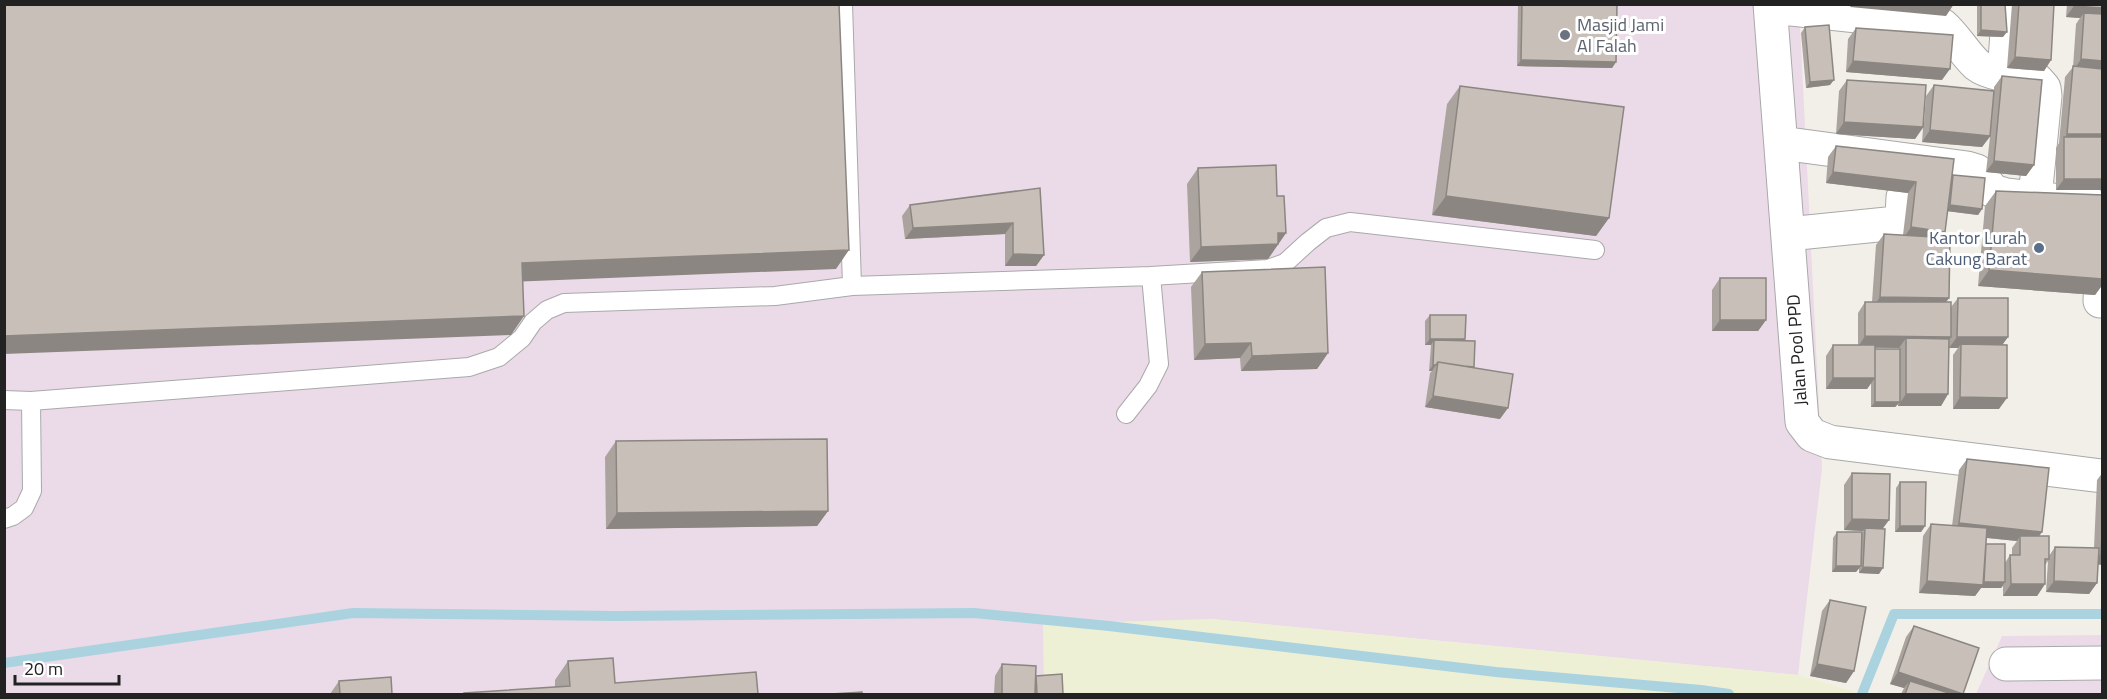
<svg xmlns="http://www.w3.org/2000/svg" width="2107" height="699" font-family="'Titillium Web',sans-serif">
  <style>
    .industrial { fill: #ebdbe8 }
    .farmland { fill: #eef0d5 }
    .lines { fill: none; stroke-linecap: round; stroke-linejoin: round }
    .stream { stroke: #aad3df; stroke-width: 10 }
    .lane-casing { stroke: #a9a9a9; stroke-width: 20 }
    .street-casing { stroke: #a9a9a9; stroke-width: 35 }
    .lane { stroke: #fff; stroke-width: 18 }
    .street { stroke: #fff; stroke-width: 33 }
    .wall { fill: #aba49e; fill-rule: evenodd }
    .shaded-wall { fill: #8b8681 }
    .building { fill: #c7bfb8; stroke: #8b8681; stroke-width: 1.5 }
    .worship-dot { fill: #6b7280; stroke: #fff; stroke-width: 2 }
    .service-dot { fill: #5c6f8a; stroke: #fff; stroke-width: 2 }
    .labels { text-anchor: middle; stroke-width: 6; stroke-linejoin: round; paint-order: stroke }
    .worship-label { font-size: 18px; fill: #5b616d; stroke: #fff; text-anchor: start }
    .service-label { font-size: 18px; fill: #4e5e75; stroke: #fff; text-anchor: end }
    .street-label { font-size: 18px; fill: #222; stroke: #fff }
  </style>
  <rect width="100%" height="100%" fill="#f2efe9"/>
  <path class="industrial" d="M4 5H1799L1822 469 1798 675 1211 619 1044 694H5Z
    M2102 635V694H1976L2002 636Z"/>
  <path class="farmland" d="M1211 619 1798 675 1856 692V694H1044L1043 624Z"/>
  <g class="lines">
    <path class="stream" d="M4 663 353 613 616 616 974 613 1109 626 1496 672 1701 690 1729 694
      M1862 694 1894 614H2102"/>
    <defs>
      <path id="lane" d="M1151 276 1268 269 1285 263 1308 242 1326 228 1350 222 1595 250
        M852 286 1151 276 1159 364 1148 386 1126 414
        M4 400 31 401 469 367 499 357 522 338 533 322 547 310 564 303 775 296 852 286 843 4
        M4 519 13 516 24 508 32 491 31 401"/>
      <path id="street" d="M1770 4 1802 422 1812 435 1830 442 2102 476
        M1771 7 1942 25C1956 37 1964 53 1977 65 1990 75 2021 78 2037 80L2044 88 2045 96 2035 198
        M2004 75 2009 4
        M1781 143 1967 168 1977 171 1993 191 2006 195 2090 204 2102 209
        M1788 234 1897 223 1902 216 1903 197
        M2100 301 2102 249
        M2006 664 2102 663"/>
    </defs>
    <use href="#lane" class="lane-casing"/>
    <use href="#street" class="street-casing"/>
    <use href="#lane" class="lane"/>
    <use href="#street" class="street"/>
  </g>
  <path class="wall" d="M1518 4H1617L1616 62 1612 68 1517 66Z
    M1977 4H2005L2003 37 1977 36Z
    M2012 4H2054L2051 60 2044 71 2007 68Z
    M2067 4H2103V189L2101 190H2056V148L2059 143 2065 77 2073 67 2076 24 2080 18 2066 17Z
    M1805 27 1830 85 1806 88 1801 33Z
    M1856 28 1942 80 1846 72 1848 39Z
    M2002 76 2034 165 2026 176 1986 172 1990 137 1982 147 1922 142 1923 128 1915 139 1836 134 1839 91 1847 80 1924 123 1926 96 1934 85 1994 91V87Z
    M1460 86 1609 218 1596 236 1432 215 1447 104Z
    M1836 146 1951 178 1953 175 1982 209 1978 215 1947 211 1945 232 1941 237 1949 298 1946 302 1951 307 1958 298 2008 337 2002 345 1999 409H1953V355L1958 348H1949L1948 394 1941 406H1898V404L1895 407H1871V383L1867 389H1826V356L1833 345H1858V313L1865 302H1872L1876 245 1884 234 1903 235 1908 193 1826 183 1828 157ZM1875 348H1899L1898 349 1875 351Z
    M1198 168 1277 196 1286 233 1268 259 1190 262 1187 184Z
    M1040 188 1044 255 1036 266H1005V234L905 239 902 216 910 205Z
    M1996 191 2103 195V284L2095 295 1978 286 1985 206Z
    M1202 272 1328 353 1317 369 1241 371 1240 358 1194 360 1191 287Z
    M1720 278 1766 320 1758 331H1712V290Z
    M1430 315 1464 341 1474 367 1473 368 1500 419 1425 407 1430 373 1432 371H1429L1431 345H1425V321Z
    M616 441 828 511 817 526 606 529 605 457Z
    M1967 459 2042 532 2039 536 2049 556 2055 547 2094 548 2097 480 2103 472V565L2098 564 2097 583 2089 594 2046 592 2048 561 2045 565V584L2037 596H2003V586L2001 588H1981L1975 596 1919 593 1923 536 1931 524 1952 526 1959 470ZM1986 538 2017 541 2012 548V555H2010L2005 563 1986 544Z
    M1852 473 1889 520 1882 529 1879 574 1859 573V568L1856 572H1832L1833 538 1837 532 1862 533 1863 531 1844 530V485Z
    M1900 482 1925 526 1921 532H1895L1896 488Z
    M1830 600 1854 671 1846 683 1810 676 1822 611Z
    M1914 626 1963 694H1901L1904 688 1890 684 1906 637Z
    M568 661 615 683 758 694H463L464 693 555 687V680Z
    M1002 664 1036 676 1063 694H994L995 676Z
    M339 681 392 694H330Z"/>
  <path class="shaded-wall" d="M1852 4H1954L1946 16 1850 7Z
    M2074 6 2103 8V20L2084 13 2080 18 2066 17Z
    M1981 30 2007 32 2003 37 1977 36Z
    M2015 57 2051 60 2044 71 2007 68Z
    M2081 59 2103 61V72L2073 71Z
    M1521 60 1616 62 1612 68 1517 66Z
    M1853 61 1950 69 1942 80 1846 72Z
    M1834 80 1830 85 1806 88 1810 82Z
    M1844 122 1923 127 1915 139 1836 134Z
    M1930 130 1990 136 1982 147 1922 142Z
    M2067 134H2103V145L2064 139Z
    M1994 161 2034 165 2026 176 1986 172Z
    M1833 172 1916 182 1908 193 1826 183Z
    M2064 179H2103V189L2101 190H2056Z
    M1446 196 1609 218 1596 236 1432 215Z
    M1950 205 1982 209 1978 215 1946 211Z
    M1013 223 1005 234 905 239 913 228Z
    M1911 227 1945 232 1937 243 1903 239Z
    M1278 233H1286L1268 259 1190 262 1201 247Z
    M849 250 836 269 509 282 522 263Z
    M1013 254 1044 255 1036 266H1005Z
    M1989 270 2103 279V284L2095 295 1978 286Z
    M1880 297 1949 298 1941 309H1872Z
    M524 316 511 335 4 354V336Z
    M1720 320H1766L1758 331H1712Z
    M1865 336 1951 337 1943 348 1906 338 1899 348 1858 347Z
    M1957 337H2008L2000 348 1961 344 1958 348H1949Z
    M1430 339H1465L1461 345 1434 340 1431 345H1425Z
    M1251 343 1240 358 1194 360 1205 344Z
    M1328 353 1317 369 1241 371 1252 356Z
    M1433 365H1436L1432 371H1429Z
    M1833 378H1875L1867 389H1826Z
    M1906 394H1948L1941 406H1898Z
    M1433 396 1508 408 1500 419 1425 407Z
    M1960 397 2007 398 1999 409H1953Z
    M1875 402H1900L1895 407H1871Z
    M828 511 817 526 606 529 617 513Z
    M1852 519 1889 520 1881 531 1865 528 1863 531 1844 530Z
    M1959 523 2042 532 2034 543 2020 536 2017 541 1951 534Z
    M1900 526H1925L1921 532H1895Z
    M2101 553H2103V565L2093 564Z
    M1836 566H1861L1856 572H1832Z
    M1863 567 1883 568 1879 574 1859 573Z
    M1927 581 1982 585 1984 582H2005L2001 588H1981L1975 596 1919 593Z
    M2054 581 2097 583 2089 594 2046 592Z
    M2011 584H2045L2037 596H2003Z
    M1817 664 1854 671 1846 683 1810 676Z
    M1898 672 1962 694H1922L1910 681 1904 688 1890 684Z"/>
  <path class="building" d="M4 4H839L849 250 522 263 524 316 4 336Z
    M1522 4H1617L1616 62 1521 60Z
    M1981 4H2005L2007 32 1981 30Z
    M2019 4H2054L2051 60 2015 57Z
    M2074 4H2103V8L2074 6Z
    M2084 13 2103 14V61L2081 59Z
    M1829 25 1834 80 1810 82 1805 27Z
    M1856 28 1953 35 1950 69 1853 61Z
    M2073 66 2103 69V134H2067Z
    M2002 76 2042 80 2034 165 1994 161Z
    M1847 80 1926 85 1923 127 1844 122Z
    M1934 85 1994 91 1990 136 1930 130Z
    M1460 86 1624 107 1609 218 1446 196Z
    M2064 137H2103V179H2064Z
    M1836 146 1954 159 1945 232 1911 227 1916 182 1833 172Z
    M1276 165 1277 196H1284L1286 233H1278V244L1201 247 1198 168Z
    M1953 175 1985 178 1982 209 1950 205Z
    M1040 188 1044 255 1013 254V223L913 228 910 205Z
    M1996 191 2103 195V279L1989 270Z
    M1884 234 1950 238 1949 298 1880 297Z
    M1325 267 1328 353 1252 356 1251 343 1205 344 1202 272Z
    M1720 278H1766V320H1720Z
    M1958 298H2008V337H1957Z
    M1865 302H1951V337L1865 336Z
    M1430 315H1466L1465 339H1430Z
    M1906 338 1949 339 1948 394H1906Z
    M1434 340 1475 341 1474 367 1464 366 1438 362 1436 365H1433Z
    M1961 344 2007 345V398L1960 397Z
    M1833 345H1875V378H1833Z
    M1875 349H1900V402H1875Z
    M1438 362 1513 374 1508 408 1433 396Z
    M827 439 828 511 617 513 616 441Z
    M1967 459 2049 468 2042 532 1959 523Z
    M1852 473 1890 474 1889 520 1852 519Z
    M1900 482H1926L1925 526H1900Z
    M2103 520V553H2101Z
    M1931 524 1987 528 1983 585 1927 581Z
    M1865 528 1885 529 1883 568 1863 567Z
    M1837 532H1862L1861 566H1836Z
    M2020 536H2049V559H2045V584H2011L2010 555H2020Z
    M1986 544H2005V582H1984Z
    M2055 547 2099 548 2097 583 2054 581Z
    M1830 600 1866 607 1854 671 1817 664Z
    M1914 626 1979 648 1963 694 1898 672Z
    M613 658 615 683 756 672 758 694H464V693L570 686 568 661Z
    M1002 664 1036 666 1035 694H1002Z
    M1062 674 1063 694H1037L1036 676Z
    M391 677 392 694H340L339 681Z
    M1910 681 1952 694H1905Z
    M862 692V694H831Z"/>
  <circle class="worship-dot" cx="1565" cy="35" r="6"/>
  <circle class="service-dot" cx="2039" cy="248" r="6"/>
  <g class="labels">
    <g class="worship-label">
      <text x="1577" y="31">Masjid Jami<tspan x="1577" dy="21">Al Falah</tspan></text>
    </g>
    <g class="service-label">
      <text x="2027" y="244">Kantor Lurah<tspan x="2027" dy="21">Cakung Barat</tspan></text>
    </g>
    <g class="street-label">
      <text transform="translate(1797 350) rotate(-94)" y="6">Jalan Pool PPD</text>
    </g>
  </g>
  <rect width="2107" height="699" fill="none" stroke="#222222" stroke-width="12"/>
  <path d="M15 675v9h104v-9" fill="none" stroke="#222222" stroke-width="3"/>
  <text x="24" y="675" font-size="18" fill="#222222" stroke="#ffffff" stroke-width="4.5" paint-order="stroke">20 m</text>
</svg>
